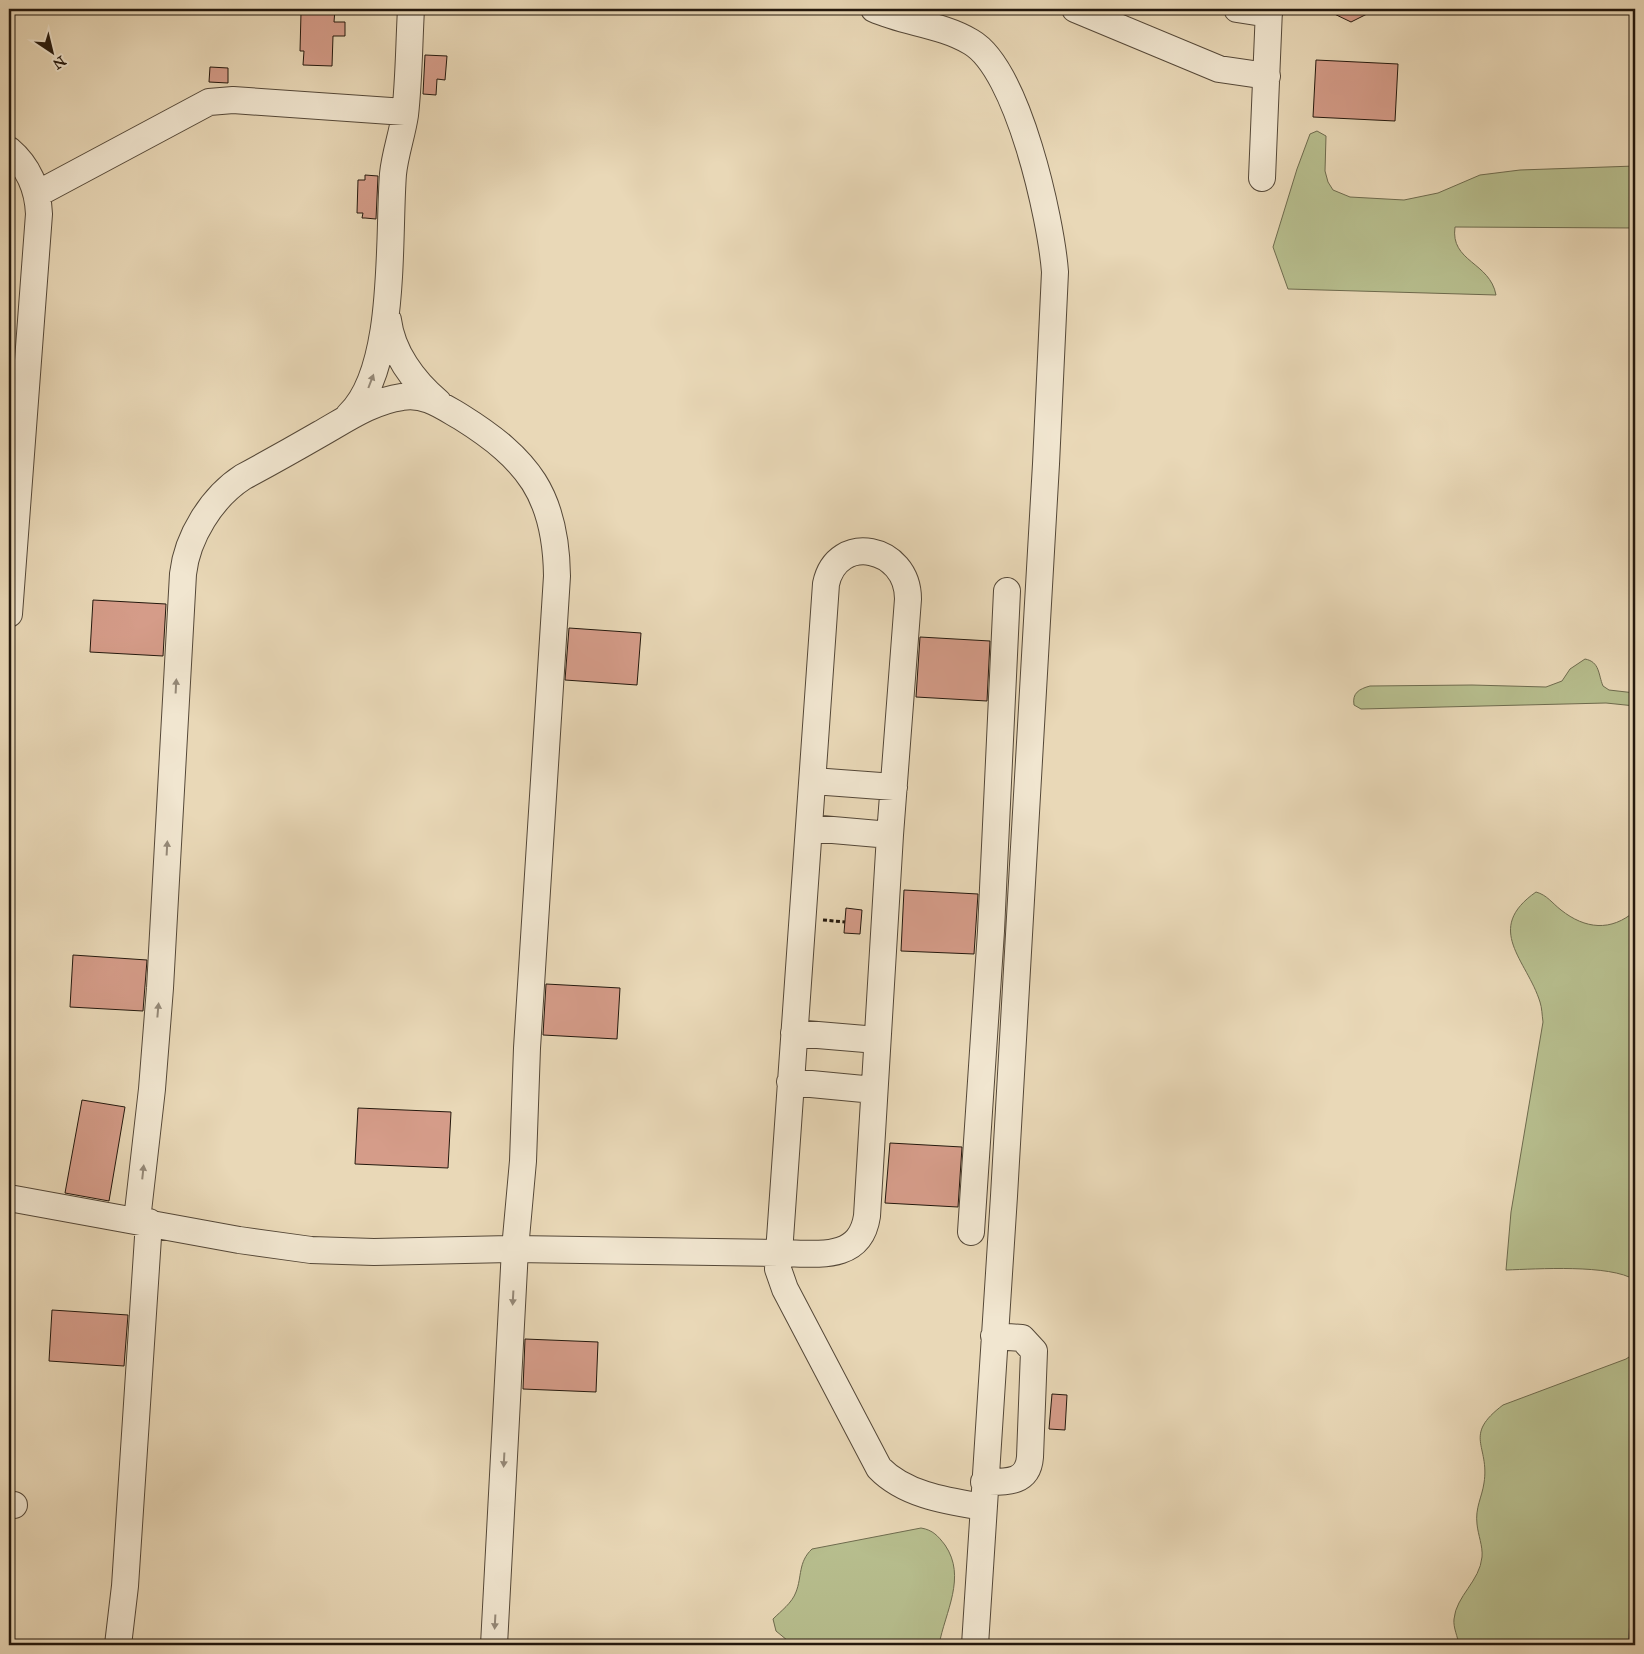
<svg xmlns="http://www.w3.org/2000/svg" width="1644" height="1654" font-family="'IM FELL Great Primer',serif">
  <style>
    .green { fill: #b7be8e; stroke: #6e6b4e }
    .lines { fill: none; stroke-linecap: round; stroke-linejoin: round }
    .stream { stroke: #6d7775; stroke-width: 5 }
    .building { fill: #d59c89; stroke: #24180d }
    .minor-casing { stroke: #554838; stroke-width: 28 }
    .path { stroke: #24180d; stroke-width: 3; stroke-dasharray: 4 2.5; stroke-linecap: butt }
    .minor { stroke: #f1e6d0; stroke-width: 26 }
    .oneway { fill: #958978 }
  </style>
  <rect width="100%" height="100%" fill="#e9d8b7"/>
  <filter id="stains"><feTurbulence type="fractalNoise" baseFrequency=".004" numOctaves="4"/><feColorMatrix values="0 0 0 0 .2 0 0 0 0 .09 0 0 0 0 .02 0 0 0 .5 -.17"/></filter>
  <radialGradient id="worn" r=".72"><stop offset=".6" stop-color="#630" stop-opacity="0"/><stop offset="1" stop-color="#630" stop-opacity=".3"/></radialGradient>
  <path class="green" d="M1317 131 1326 136 1325 171 1328 182 1333 190 1350 197 1404 200 1438 193 1480 175 1520 170 1635 166V228L1455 227C1450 262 1490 262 1496 295L1288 289 1273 247 1297 169 1310 134Z
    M1585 659C1600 662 1598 674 1603 686L1609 690 1635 693V706L1606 703 1361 709 1354 705C1352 693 1359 689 1370 686L1472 685 1546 687 1562 681 1570 669Z
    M1536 892C1547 895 1552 903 1561 910 1585 929 1611 932 1635 911V1280C1610 1264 1537 1269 1506 1270L1511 1212 1543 1022C1542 1015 1542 1008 1540 1002 1527 960 1483 929 1536 892Z
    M1635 1353V1645H1459C1458 1637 1453 1628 1454 1619 1456 1596 1480 1581 1482 1557 1483 1546 1478 1535 1477 1524 1475 1508 1482 1497 1484 1483 1490 1445 1462 1436 1503 1405L1626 1359Z
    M921 1528C933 1530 938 1536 945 1545 967 1577 945 1612 939 1645H793L776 1631 773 1619C781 1611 792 1603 796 1592 802 1577 798 1562 812 1549Z"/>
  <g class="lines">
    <path class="stream" d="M1630 1645 1635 1587"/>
  </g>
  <path class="building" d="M307 9H335L334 22H345V36H333L332 66 303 65 304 51H300L301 13H307Z
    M1324 9H1377L1351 22Z
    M425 55 447 56 445 80 437 79 436 95 423 94Z
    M1316 60 1398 64 1395 121 1313 117Z
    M210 67 228 68V83L209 82Z
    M365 175 378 176 376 219 365 218H362L363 213H357L358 180H365Z
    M93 600 166 604 163 656 90 652Z
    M569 628 641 633 637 685 565 680Z
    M920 637 990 641 987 701 916 697Z
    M904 890 978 894 974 954 901 951Z
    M846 908 862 910 860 934 844 933Z
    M73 955 147 960 143 1011 70 1007Z
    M546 984 620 988 617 1039 543 1035Z
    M82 1100 125 1107 109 1201 65 1193Z
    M358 1108 451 1112 448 1168 355 1164Z
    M890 1143 962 1147 958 1207 885 1203Z
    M52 1310 128 1315 124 1366 49 1361Z
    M525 1339 598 1342 596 1392 523 1389Z
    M1052 1394 1067 1395 1065 1430 1049 1429Z"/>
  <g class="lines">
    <defs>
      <path id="minor" d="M874 9C905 23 941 24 971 42 1018 69 1051 219 1055 272L1046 464 1004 1196 975 1645
        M1075 9 1219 69 1267 76
        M1237 9 1269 14
        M9 150C28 166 38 189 39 214L9 614
        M1262 178 1269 9
        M37 194 209 102 233 100 405 112
        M388 320C392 352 413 381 438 402
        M349 415C397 369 388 239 393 174 395 154 402 135 405 115 409 80 409 44 411 9
        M813 781 894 787
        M810 828 890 835
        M794 1033 877 1040
        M790 1082 874 1090
        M9 1198 239 1240 311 1250 374 1252 515 1249 779 1253C814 1253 860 1263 867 1216L890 835 908 599C908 546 837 532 826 584L779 1253 778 1269 785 1289 879 1468C905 1495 947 1501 983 1507
        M137 1220 152 1089 160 988 183 574C187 537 212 497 243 477 269 463 294 449 320 434 345 420 372 401 402 397 425 393 442 406 461 417 528 459 556 495 557 576L527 1048 523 1161 515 1249 494 1645
        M971 1232 991 931 1007 591
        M984 1482C1005 1482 1028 1484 1030 1457L1034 1351 1022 1338 994 1336
        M9 1505H14
        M118 1645 125 1586 149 1222"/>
    </defs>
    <use href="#minor" class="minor-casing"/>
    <path class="path" d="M823 920 845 922"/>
    <use href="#minor" class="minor"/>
  </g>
  <defs><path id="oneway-solid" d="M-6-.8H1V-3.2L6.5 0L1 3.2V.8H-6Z" transform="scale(1.25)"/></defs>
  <g class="oneway">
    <use href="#oneway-solid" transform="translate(371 381) rotate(-69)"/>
    <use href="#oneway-solid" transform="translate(176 686) rotate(-87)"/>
    <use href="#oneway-solid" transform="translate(167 848) rotate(-87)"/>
    <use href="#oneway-solid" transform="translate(158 1010) rotate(-85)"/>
    <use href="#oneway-solid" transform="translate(143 1172) rotate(-84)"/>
    <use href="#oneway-solid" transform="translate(513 1298) rotate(93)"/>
    <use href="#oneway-solid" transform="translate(504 1460) rotate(93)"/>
    <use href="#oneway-solid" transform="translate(495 1622) rotate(93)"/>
  </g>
  <rect width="1644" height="1654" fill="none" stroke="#e9d8b7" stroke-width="30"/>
  <rect x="10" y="10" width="1624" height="1634" fill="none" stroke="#24180d" stroke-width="2.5"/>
  <rect x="15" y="15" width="1614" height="1624" fill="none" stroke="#24180d"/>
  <g transform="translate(52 52) rotate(145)" stroke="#f1e6d0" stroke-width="4" paint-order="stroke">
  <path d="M0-4L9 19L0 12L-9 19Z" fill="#24180d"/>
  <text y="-8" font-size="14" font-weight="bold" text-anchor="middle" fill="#24180d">N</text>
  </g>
  <rect width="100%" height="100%" filter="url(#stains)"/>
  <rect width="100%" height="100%" fill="url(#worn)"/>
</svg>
